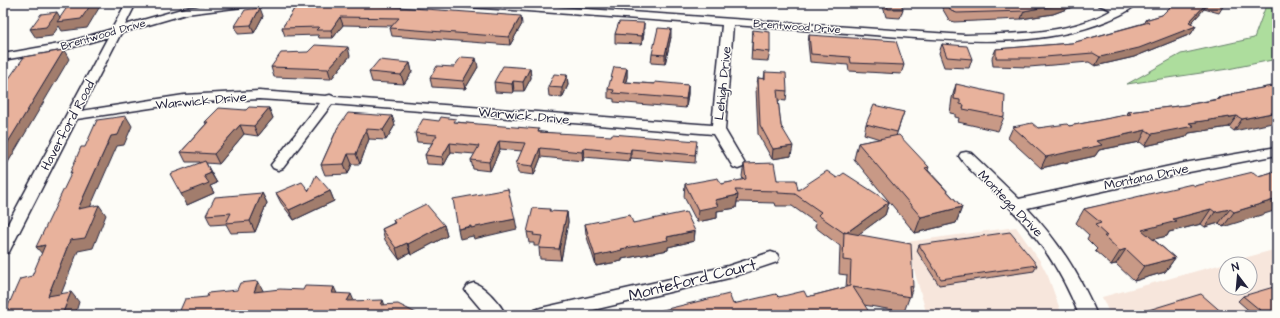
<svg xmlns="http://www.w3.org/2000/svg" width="1280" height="318" font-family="'Architects Daughter',sans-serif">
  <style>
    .built { fill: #f7e6dc; fill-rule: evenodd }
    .green { fill: #addd9d; stroke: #68806c }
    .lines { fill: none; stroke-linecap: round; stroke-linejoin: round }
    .street-casing { stroke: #22223b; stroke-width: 3 }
    .street { fill: #fdfcf7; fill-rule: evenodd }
    .wall { fill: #c89986; stroke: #22223b }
    .shaded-wall { fill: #a27d6d; stroke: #22223b }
    .building { fill: #e8b29c; stroke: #22223b }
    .labels { text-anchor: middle; stroke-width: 3; stroke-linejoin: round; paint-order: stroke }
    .far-street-label { font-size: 11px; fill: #22223b; stroke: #fdfcf7 }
    .street-label { font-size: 13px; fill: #22223b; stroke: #fdfcf7 }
    .near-street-label { font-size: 16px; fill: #22223b; stroke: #fdfcf7 }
  </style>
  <rect width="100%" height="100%" fill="#fdfcf7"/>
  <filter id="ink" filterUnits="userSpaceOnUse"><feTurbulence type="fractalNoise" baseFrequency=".025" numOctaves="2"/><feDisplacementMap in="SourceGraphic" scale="8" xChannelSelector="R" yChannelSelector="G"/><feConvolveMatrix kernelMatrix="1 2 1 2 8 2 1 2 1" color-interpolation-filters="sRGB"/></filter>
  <g filter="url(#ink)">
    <path class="built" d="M1016 227 1040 261 1048 276 1062 315H927L906 242Z
      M1277 249V315H1110L1102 297ZM1226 264H1250V288H1226Z"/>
    <path class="green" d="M1267 3H1277V59L1228 69 1127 84 1181 54 1254 38Z"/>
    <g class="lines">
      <defs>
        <path id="street" d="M126 3H136L125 25 185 8 225 3H255L250 6 186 14 121 33 81 111 184 95 259 91 326 96 330 95 335 97 712 125 722 25 456 6 451 3H501L965 35C1013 34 1069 35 1112 10L1099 5 1098 3H1112L1120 6 1125 3H1137C1131 11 1118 16 1109 20 1039 49 961 41 887 36 836 32 785 29 733 25L725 130 745 164 743 167 738 169 733 167 713 134 332 104 283 168 278 170 273 168 271 165 320 103 259 99 184 103 77 119 11 248 9 252 3 254V233L108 37 66 49 3 60V54L65 43 112 29Z
          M1277 147V155L1184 173 1027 208C1058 241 1079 273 1097 315H1079C1060 266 1036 235 1000 197 987 184 969 172 959 156L961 153 966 152 971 153 1019 199 1184 163Z
          M771 252 777 254 779 258 777 262 729 278 572 315H532L535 310 541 308 728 266Z
          M474 283C486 287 500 304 506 315H486L465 290 468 285Z"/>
      </defs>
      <use href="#street" class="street-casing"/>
      <use href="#street" class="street"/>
    </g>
    <path class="wall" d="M683 3H695V5L683 4Z
      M882 3H901L903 9 900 18 886 17Z
      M944 3H1074L1072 7 1053 14 1021 19 954 22 949 20 942 8Z
      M1174 3H1225L1219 13 1204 9 1191 23 1196 26 1191 34 1134 57 1095 66 1089 62 1029 67 993 66 992 58 996 49 1072 43 1144 23 1145 20 1162 15Z
      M296 6 522 24 510 45 392 36 390 28 392 26 343 25 333 38H319L318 35 285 36 282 28Z
      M263 16 254 33 238 34 235 26Z
      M753 30 770 52 768 61 751 60Z
      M644 32 642 44 615 43V34Z
      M809 35 904 65 901 74 849 71 848 65 810 62 808 43Z
      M671 37 665 64 651 63 652 54Z
      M942 44 972 59 969 68 944 67 939 53Z
      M350 56 331 79 274 77 271 67Z
      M410 63 412 72 404 84 372 82 369 72Z
      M454 67H478L465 89 432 87 430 78Z
      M530 68 531 78 524 91H514L513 93 495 92 494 82Z
      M627 68V77L626 82 655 84 688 85V94L686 108 614 102V99L608 98V89Z
      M765 72 787 91 786 101 778 100 781 126 791 156 772 159 758 134 756 88 758 78 764 79Z
      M567 75 568 85 562 98 549 96 548 87Z
      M956 84 1004 117 998 131 958 122 959 118 955 117V114L950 113 952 98Z
      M1277 85 1234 131 1229 127 1189 133 1186 137 1145 146 1140 142 1099 150 1095 156 1041 168 1008 138 1013 127 1038 128 1069 126 1127 115 1128 112 1186 105 1217 99 1218 98 1231 95V94Z
      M269 108 273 118 258 136 244 134 219 164 206 163 217 183 210 186 214 193 187 205 200 162H186L181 152 206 124 205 122 246 110Z
      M904 112 896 136 929 167 928 170 962 207 956 223 915 233 854 159 858 143 880 139 864 134 866 124Z
      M392 116 395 125 386 140 369 139 360 164H352L348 174 325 175 321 165 338 127Z
      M457 122 696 150 695 163 631 158 630 161 584 157 583 161 541 157 534 175 518 173 516 164 522 151 500 149 490 171 473 169 471 160 475 154 451 152 444 165 427 164 425 155 432 143 417 142 415 133Z
      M744 164 798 190 837 178 889 202 885 215 857 235 913 287 904 312 864 305 733 304 779 297H807L846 287 847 275 839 274 840 246 815 227 816 223 792 206H776L775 203 737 202 736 208 717 211V218L697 222 684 197 685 184H721L743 180 742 176Z
      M1277 171 1223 227 1219 223 1205 227 1201 224 1169 232 1167 236 1153 239 1175 258 1165 272 1134 281 1116 264 1111 265 1095 251 1097 249 1087 239 1089 235 1076 223 1084 209 1195 186 1258 176Z
      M309 191H330L334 201 294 220 281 203 276 193Z
      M262 193 267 203 255 232 231 233 226 224 211 225 206 215Z
      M550 209V212H567L568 222 561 260 540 259 539 248 540 246H534V243H529L527 232Z
      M393 220 444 225 447 236 411 255 410 253 399 259 385 240 382 229 394 223Z
      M633 223 695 231 694 241 668 247V250L622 259V261L596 266 586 234 585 224Z
      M919 245 1037 265 1034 271 939 285 917 251Z
      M1243 296 1277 315H1254L1238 301Z"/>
    <path class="shaded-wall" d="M3 3H7L3 7Z
      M92 3H102L87 28 62 31 59 26 52 36 36 38 30 29 57 12 62 21Z
      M1064 3H1074L1072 7 1053 14 1021 19 1024 11Z
      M1207 3H1208L1204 9 1185 30 1196 26 1191 34 1134 57 1095 66 1100 57 1189 22Z
      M260 8 263 16 254 33 251 25Z
      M521 16 522 24 510 45 509 37Z
      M340 17 343 25 333 38 331 30Z
      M644 23V32L642 44V36Z
      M671 29V37L665 64V55Z
      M348 47 350 56 331 79 328 69Z
      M64 50 69 59 3 171V150Z
      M476 58 478 67 465 89 463 81Z
      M410 63 412 72 404 84 401 75Z
      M530 68 531 78 524 91 523 82Z
      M627 68V77L623 91V82Z
      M567 75 568 85 562 98V88Z
      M513 81 514 91 513 93 512 84Z
      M688 85V94L686 108V99Z
      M269 108 273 118 258 136 254 126Z
      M1277 112V122L1234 131 1242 119Z
      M126 116 132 126 124 145 117 146 85 219 78 209 111 136Z
      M392 116 395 125 386 140 383 130Z
      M1237 116 1229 127 1189 133 1186 137 1145 146 1152 134 1189 123Z
      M240 125 244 134 219 164 214 154Z
      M366 129 369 139 360 164 356 154Z
      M1146 130 1140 142 1099 150 1095 156 1041 168 1046 157 1097 141Z
      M499 141 500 149 490 171 489 162Z
      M450 143 451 152 444 165 442 157Z
      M793 146 791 156 772 159 773 149Z
      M540 148 541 157 534 175 533 166Z
      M583 148 584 157 583 161 582 152Z
      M631 149V158L630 161V153Z
      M348 154 352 164 348 174 344 164Z
      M211 173 217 183 210 186 214 193 187 205 181 194 204 176Z
      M330 191 334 201 294 220 289 210Z
      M262 193 267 203 255 232 250 221Z
      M738 195 736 208 717 211V218L697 222 698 210 715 200Z
      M1277 199V210L1223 227 1234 212Z
      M889 202 885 215 844 245 845 234Z
      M99 205 106 215 93 248 78 251 56 307 48 296 70 240Z
      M962 207 956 223 915 233 921 217Z
      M1211 209 1201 224 1169 232 1167 236 1133 244 1142 230 1173 219Z
      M1230 209 1219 223 1205 227 1215 212Z
      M567 212 568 222 561 260 559 249Z
      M515 219 517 229 474 239 473 236 460 239 458 229Z
      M444 225 447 236 411 255 408 244Z
      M695 231 694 241 668 247V250L622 259V261L596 266 595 256 667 237Z
      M407 243 410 253 399 259 396 248Z
      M45 245V257L36 247Z
      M1126 249 1116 264 1111 265 1120 251Z
      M1175 258 1165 272 1134 281 1144 266Z
      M258 281 266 296 254 292Z
      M334 287 341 302 332 293Z
      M71 292 79 302 75 315H62Z
      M351 294 357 308 347 301Z
      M383 300 388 314 381 305Z"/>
    <path class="building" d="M70 3H92L81 19 57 22Z
      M887 3H901L903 9H888Z
      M947 3H1064L1057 5 1024 11 957 13 951 11Z
      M1174 3H1207L1189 22 1196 26 1139 48 1100 57 1093 53 1033 58H996V49L1072 43 1149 22 1145 20 1162 15Z
      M1217 3H1225L1224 5Z
      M371 5 521 16 509 37 390 28 399 18 340 17 331 30H316L319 27 282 28 296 6Z
      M260 8 251 25 235 26 245 10Z
      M57 12 46 27 30 29 41 14Z
      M619 22 644 23 642 36 615 34Z
      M658 28 671 29 665 55 652 54Z
      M753 30 770 32V52L752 50Z
      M809 35 896 41 904 65 851 63 850 57 811 54Z
      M942 44 967 46 972 59 947 57Z
      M315 45 348 47 328 69 271 67 281 53 308 52Z
      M64 50 7 144 3 150V87L24 57Z
      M461 57 476 58 463 81 430 78 437 66 454 67Z
      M379 60 410 63 401 75 369 72Z
      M503 66 530 68 523 82 513 81 512 84 494 82Z
      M614 67 627 68 623 82 655 84V82L688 85 686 99 613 93 614 90 608 89Z
      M765 72 786 73 787 91 777 90 781 126 793 146 773 149 760 125 758 78 765 79Z
      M554 74 567 75 562 88 548 87Z
      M956 84 1005 95 1004 117 963 109 964 105 960 104V100L954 99Z
      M1277 85V112L1242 119 1237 116 1189 123 1194 126 1152 134 1146 130 1097 141 1102 145 1046 157 1013 127 1032 123 1038 128 1067 124 1069 126 1131 114 1128 112 1186 105 1220 99 1218 98 1233 95 1231 94Z
      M874 105 904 112 897 132 866 124Z
      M249 107 269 108 254 126 240 125 214 154 181 152 208 122H205L219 108 246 110Z
      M348 113 392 116 383 130 366 129 356 154H348L344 164 321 165 338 127Z
      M126 116 118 135 111 136 78 209 99 205 85 238 70 240 48 296 71 292 62 315H4L20 279 32 276 45 245 36 247 72 172 70 173 81 147H85L97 120Z
      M441 117 456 119 454 122 539 129 538 132 611 136 612 134 697 141 695 155 631 149 630 153 583 148 582 152 540 148 533 166 516 164 525 143 499 141 489 162 471 160 479 146 450 143 442 157 425 155 437 135 415 133 423 119 439 121Z
      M899 135 929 167 925 168 962 207 921 217 858 143Z
      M205 161 211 173 204 176 209 183 181 194 170 174Z
      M774 163 777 180H796L798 190 827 171 837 178 844 173 889 202 846 233 844 232V233L818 215 821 212 795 194 778 193V191L735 190 738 195 715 200 718 206 698 210 685 184 718 178 721 184 746 179 744 164Z
      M1277 171V199L1234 212 1230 209 1215 212 1211 209 1173 219 1177 221 1142 230 1175 258 1144 266 1126 249 1120 251 1104 236H1107L1095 225 1101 223 1084 209 1192 184 1195 186 1253 172 1258 176Z
      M316 175 330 191 289 210 276 193 302 182 309 191Z
      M508 189 515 219 471 228V226L458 229 453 199Z
      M262 193 250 221 226 223 231 213 206 215 215 197Z
      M426 204 444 225 408 244 407 243 396 248 382 229 395 223 393 220Z
      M533 208 550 209 549 211 567 212 559 249 539 248 542 236 533 235 534 233 527 232Z
      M686 212 695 231 667 237 668 240 621 249 622 250 595 256 585 224 630 215 633 223Z
      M844 232 911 244 913 287 909 286 910 297 853 287 871 315H642L729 294 733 304 776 294 779 297 804 291 807 297 850 286 851 261 843 260Z
      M1010 232 1037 265 941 279 919 245Z
      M258 281 254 292 280 289 303 290 305 286 334 287 332 293 351 294 347 301 383 300 381 305 398 304 420 315H178L185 299 207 297 208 293 237 290 240 283Z
      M1277 286V315H1266L1243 296Z
      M1201 294 1225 315H1132Z"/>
  </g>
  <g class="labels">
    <g class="far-street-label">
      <text transform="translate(797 26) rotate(4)" y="4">Brentwood Drive</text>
      <text transform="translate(103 34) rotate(-16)" y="4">Brentwood Drive</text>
    </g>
    <g class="street-label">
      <text transform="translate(722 83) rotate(-84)" y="5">Lehigh Drive</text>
      <text transform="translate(201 100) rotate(-5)" y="5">Warwick Drive</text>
      <text transform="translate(524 115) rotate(5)" y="5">Warwick Drive</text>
      <text transform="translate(67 125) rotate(-62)" y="5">Haverford Road</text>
      <text transform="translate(1146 176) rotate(-12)" y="5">Montana Drive</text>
      <text transform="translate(1011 203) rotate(46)" y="5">Montega Drive</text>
    </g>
    <g class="near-street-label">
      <text transform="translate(692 279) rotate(-14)" y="6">Monteford Court</text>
    </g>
  </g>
  <rect width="1280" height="318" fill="none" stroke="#fdfcf7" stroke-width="16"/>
  <rect x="8" y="8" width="1264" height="302" fill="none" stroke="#22223b" stroke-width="1.5" filter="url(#ink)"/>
  <g transform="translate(1238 276) rotate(344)"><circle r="19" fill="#fdfcf7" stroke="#a5a5ac"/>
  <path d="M0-3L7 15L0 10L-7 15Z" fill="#22223b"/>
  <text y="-6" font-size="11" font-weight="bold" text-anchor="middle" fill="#22223b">N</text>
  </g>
</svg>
